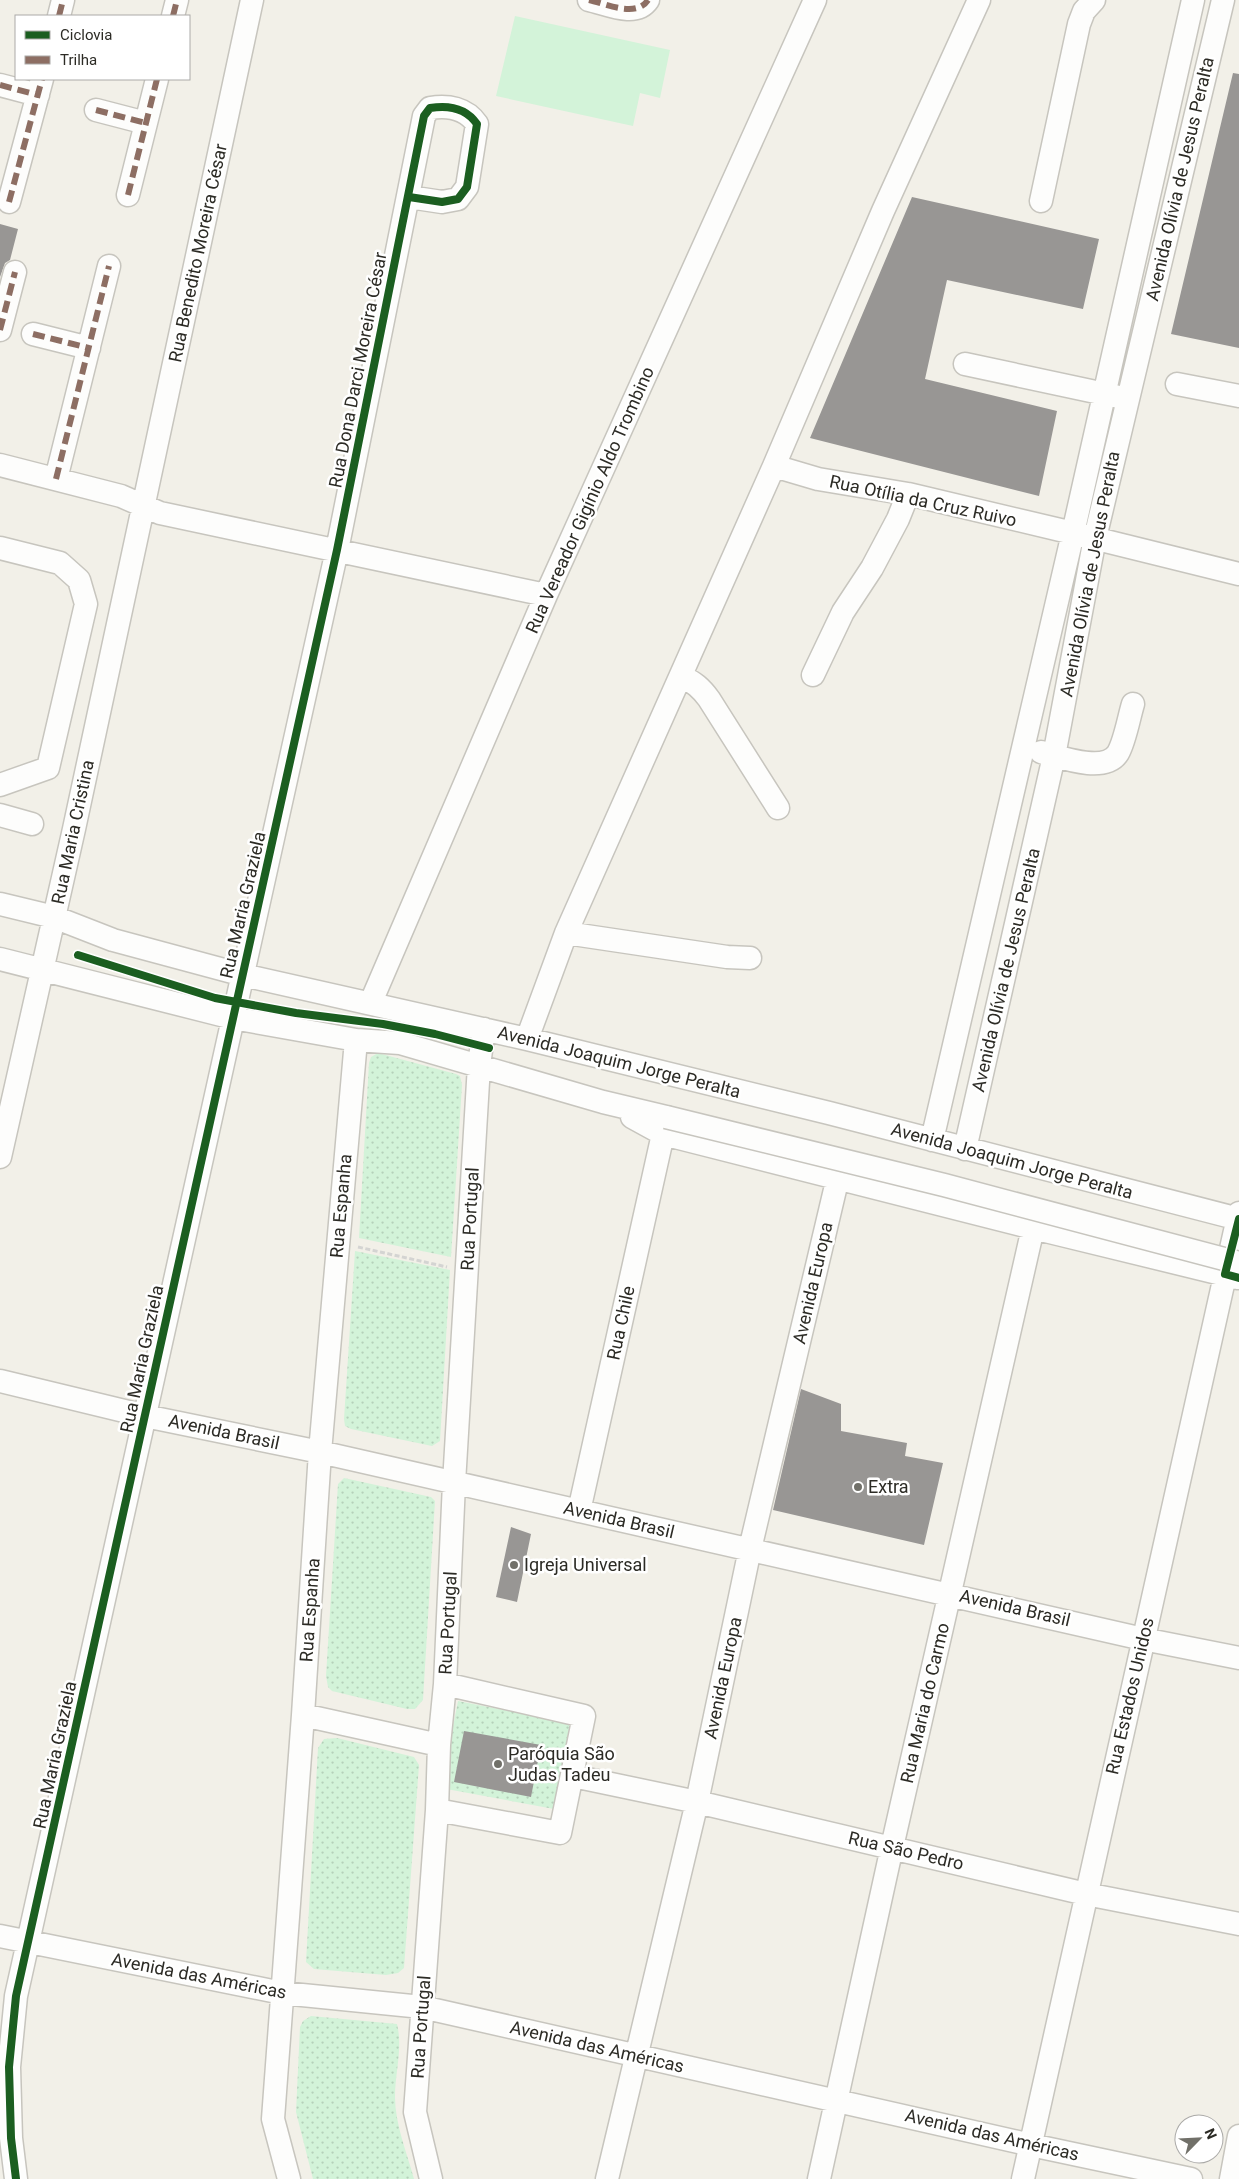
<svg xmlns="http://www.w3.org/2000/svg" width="1239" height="2179" font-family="Roboto,sans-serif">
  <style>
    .grass { fill: url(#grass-dots) }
    .pitch { fill: #d3f3d9 }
    .building { fill: #989694 }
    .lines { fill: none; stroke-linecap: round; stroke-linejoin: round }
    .minor-casing { stroke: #c7c5be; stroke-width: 25 }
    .path { stroke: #d4d4d2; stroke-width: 3; stroke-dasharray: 5 2.5; stroke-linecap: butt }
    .minor { stroke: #fdfdfc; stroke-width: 22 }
    .minor-bridge-casing { stroke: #c7c5be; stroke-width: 25; stroke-linecap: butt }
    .minor-bridge { stroke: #fdfdfc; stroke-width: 22 }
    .quiet { stroke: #8d6e63; stroke-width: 6; stroke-dasharray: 12 6; stroke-linecap: butt }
    .cycleway-casing { stroke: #fff; stroke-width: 11 }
    .cycleway { stroke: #1b5e20; stroke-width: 8 }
    .poi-dot { fill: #717069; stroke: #fff; stroke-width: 2 }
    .labels { text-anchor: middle; stroke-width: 5; stroke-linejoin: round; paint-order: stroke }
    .street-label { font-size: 18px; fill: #2c2b25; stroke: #fff }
    .poi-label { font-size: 18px; fill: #2c2b25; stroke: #fff; text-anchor: start }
  </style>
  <defs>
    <pattern id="grass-dots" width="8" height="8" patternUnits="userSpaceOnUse" patternTransform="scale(1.25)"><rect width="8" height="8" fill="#d3f3d9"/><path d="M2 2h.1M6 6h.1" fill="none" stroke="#b5d0ba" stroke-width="1.8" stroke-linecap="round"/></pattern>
  </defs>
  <rect width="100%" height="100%" fill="#f2f0e8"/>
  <path class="grass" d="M378 1053 456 1074 460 1076 462 1085 451 1257 359 1238 369 1063 371 1057Z
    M355 1251 450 1270 440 1441 432 1446 351 1429 345 1426 344 1419Z
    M344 1478 431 1497 435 1501 423 1700 415 1709H407L332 1691 328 1687 326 1676 338 1484Z
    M458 1701 570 1723 554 1809 441 1788Z
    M337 1738 414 1757 419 1765 404 1968 398 1973 386 1975 314 1969 306 1962 318 1748 324 1739Z
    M311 2016 397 2024C403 2048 395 2072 395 2097 395 2124 407 2153 414 2179H313L296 2112 300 2027 303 2021Z"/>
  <path class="pitch" d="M515 16 670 50 660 98 640 93 633 126 496 96Z"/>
  <path class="building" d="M1233 73 1239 74V348L1171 334Z
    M912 197 1099 239 1083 309 947 280 925 379 1057 411 1039 496 810 438Z
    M0 224 18 229 10 260 5 263 0 277Z
    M801 1389 841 1404V1431L907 1443 905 1456 943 1463 924 1545 773 1510Z
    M511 1527 531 1534 517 1602 496 1597Z
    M464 1731 541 1745 531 1797 454 1782Z"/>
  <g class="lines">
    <defs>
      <path id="minor" d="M589 0C607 4 636 18 648 0
        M59 16 63 0
        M173 16 177 0
        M0 85 38 95
        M96 110 146 123
        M128 195 157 79
        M1041 201 1079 24 1084 11 1094 0
        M9 202 42 79
        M0 330 15 272
        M33 334 89 348
        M965 364 1119 397
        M1177 384 1239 396
        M0 465 121 496 160 513 546 595
        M774 466 818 479 908 494 1073 533 1239 574
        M56 479 109 266
        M0 548 60 563 79 580 86 604 48 768 0 785
        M813 675 843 612 872 568 898 519 908 494
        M682 677C694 682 701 688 709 699L778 808
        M1041 752C1060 757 1105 774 1118 753 1125 741 1129 717 1133 704
        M0 815 32 824
        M0 904 54 917 113 940 243 975 527 1039 829 1113 1239 1219
        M566 933 727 957 750 958
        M0 959 233 1018 356 1040 400 1043 603 1102 666 1117
        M371 1002 546 595 815 0
        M527 1039 566 933 774 466 883 211 979 0
        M632 1117 663 1134 1033 1228 1238 1278
        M932 1140 1073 533 1193 0
        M965 1149 1054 756 1095 538 1223 0
        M0 1157 74 829 252 0
        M0 1381 145 1416 320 1452 1143 1639 1239 1658
        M579 1511 663 1134
        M303 1715 439 1745
        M573 1776 697 1802 1086 1894 1239 1924
        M437 1810 560 1833 584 1716 445 1684
        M0 1936 282 1993 422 2007 1031 2145 1191 2179
        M16 2179 11 2138 9 2067 16 1996 337 550 424 116 430 108C448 105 466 108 477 124L467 187 458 199 442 202 409 197
        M289 2179 273 2119 303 1715 320 1452 356 1040
        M431 2179 415 2112 437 1810 439 1745 445 1684 454 1483 479 1065 484 1029
        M607 2179 697 1802 750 1549 838 1177
        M819 2179 892 1847 1033 1228
        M1023 2179 1239 1213
        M1231 2179 1239 2136"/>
    </defs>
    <use href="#minor" class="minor-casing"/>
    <path class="path" d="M358 1247 447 1267"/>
    <use href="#minor" class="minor"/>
    <defs>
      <path id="minor-bridge" d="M666 1117 944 1185 1239 1263"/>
    </defs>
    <use href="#minor-bridge" class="minor-bridge-casing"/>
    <use href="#minor-bridge" class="minor-bridge"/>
    <path class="quiet" d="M589 0C607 4 636 18 648 0
      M59 16 63 0
      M173 16 177 0
      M0 85 38 95
      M96 110 146 123
      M128 195 157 79
      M9 202 42 79
      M0 330 15 272
      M33 334 89 348
      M56 479 109 266"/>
    <defs>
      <path id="cycleway" d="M78 955 215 998 296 1013 383 1024 435 1034 489 1048
        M1239 1219 1225 1274 1239 1278
        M16 2179 11 2138 9 2067 16 1996 337 550 424 116 430 108C448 105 466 108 477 124L467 187 458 199 442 202 409 197"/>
    </defs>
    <use href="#cycleway" class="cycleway-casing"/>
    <use href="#cycleway" class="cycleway"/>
  </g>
  <g class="poi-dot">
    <circle cx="858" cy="1487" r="5"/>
    <circle cx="514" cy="1565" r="5"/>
    <circle cx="498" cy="1764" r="5"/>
  </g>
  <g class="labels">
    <g class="street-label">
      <text transform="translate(1180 179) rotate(-77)" y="6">Avenida Olívia de Jesus Peralta</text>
      <text transform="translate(198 253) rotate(-78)" y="6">Rua Benedito Moreira César</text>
      <text transform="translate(358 370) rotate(-79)" y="6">Rua Dona Darci Moreira César</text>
      <text transform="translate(590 500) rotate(-66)" y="6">Rua Vereador Gigínio Aldo Trombino</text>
      <text transform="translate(923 501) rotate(12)" y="6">Rua Otília da Cruz Ruivo</text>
      <text transform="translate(1090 574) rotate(-79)" y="6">Avenida Olívia de Jesus Peralta</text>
      <text transform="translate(73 832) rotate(-78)" y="6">Rua Maria Cristina</text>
      <text transform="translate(243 905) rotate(-77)" y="6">Rua Maria Graziela</text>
      <text transform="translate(1006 970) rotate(-77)" y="6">Avenida Olívia de Jesus Peralta</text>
      <text transform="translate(619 1062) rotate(14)" y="6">Avenida Joaquim Jorge Peralta</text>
      <text transform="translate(1012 1161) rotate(15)" y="6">Avenida Joaquim Jorge Peralta</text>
      <text transform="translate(341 1206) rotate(-85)" y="6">Rua Espanha</text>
      <text transform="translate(470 1219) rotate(-87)" y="6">Rua Portugal</text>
      <text transform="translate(813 1283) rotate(-77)" y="6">Avenida Europa</text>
      <text transform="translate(621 1323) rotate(-78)" y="6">Rua Chile</text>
      <text transform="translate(142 1359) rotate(-78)" y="6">Rua Maria Graziela</text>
      <text transform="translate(224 1432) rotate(12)" y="6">Avenida Brasil</text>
      <text transform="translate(619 1520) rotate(13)" y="6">Avenida Brasil</text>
      <text transform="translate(1015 1608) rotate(13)" y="6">Avenida Brasil</text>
      <text transform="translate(310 1610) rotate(-86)" y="6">Rua Espanha</text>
      <text transform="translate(448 1623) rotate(-87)" y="6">Rua Portugal</text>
      <text transform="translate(723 1678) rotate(-78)" y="6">Avenida Europa</text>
      <text transform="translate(1130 1696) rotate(-77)" y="6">Rua Estados Unidos</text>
      <text transform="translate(925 1703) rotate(-77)" y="6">Rua Maria do Carmo</text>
      <text transform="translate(55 1755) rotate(-78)" y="6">Rua Maria Graziela</text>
      <text transform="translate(906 1851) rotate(13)" y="6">Rua São Pedro</text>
      <text transform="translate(199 1976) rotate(11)" y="6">Avenida das Américas</text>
      <text transform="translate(421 2027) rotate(-86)" y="6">Rua Portugal</text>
      <text transform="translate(597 2047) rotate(13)" y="6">Avenida das Américas</text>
      <text transform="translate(992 2135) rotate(13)" y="6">Avenida das Américas</text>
    </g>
    <g class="poi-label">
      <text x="868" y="1493">Extra</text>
      <text x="524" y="1571">Igreja Universal</text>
      <text x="508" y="1760">Paróquia São<tspan x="508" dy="21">Judas Tadeu</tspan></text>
    </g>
  </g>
  <rect x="15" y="15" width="175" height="65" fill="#ffffff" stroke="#abaaa8"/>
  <rect x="25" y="31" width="25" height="8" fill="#1b5e20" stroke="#abaaa8"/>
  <text x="60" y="40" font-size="15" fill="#2c2b25">Ciclovia</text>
  <rect x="25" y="56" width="25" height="8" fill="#8d6e63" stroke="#abaaa8"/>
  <text x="60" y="65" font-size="15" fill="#2c2b25">Trilha</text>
  <g transform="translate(1199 2139) rotate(66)"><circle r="24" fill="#ffffff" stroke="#abaaa8"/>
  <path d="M0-4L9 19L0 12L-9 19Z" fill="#717069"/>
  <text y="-8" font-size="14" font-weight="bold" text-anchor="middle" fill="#2c2b25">N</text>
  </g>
</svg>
